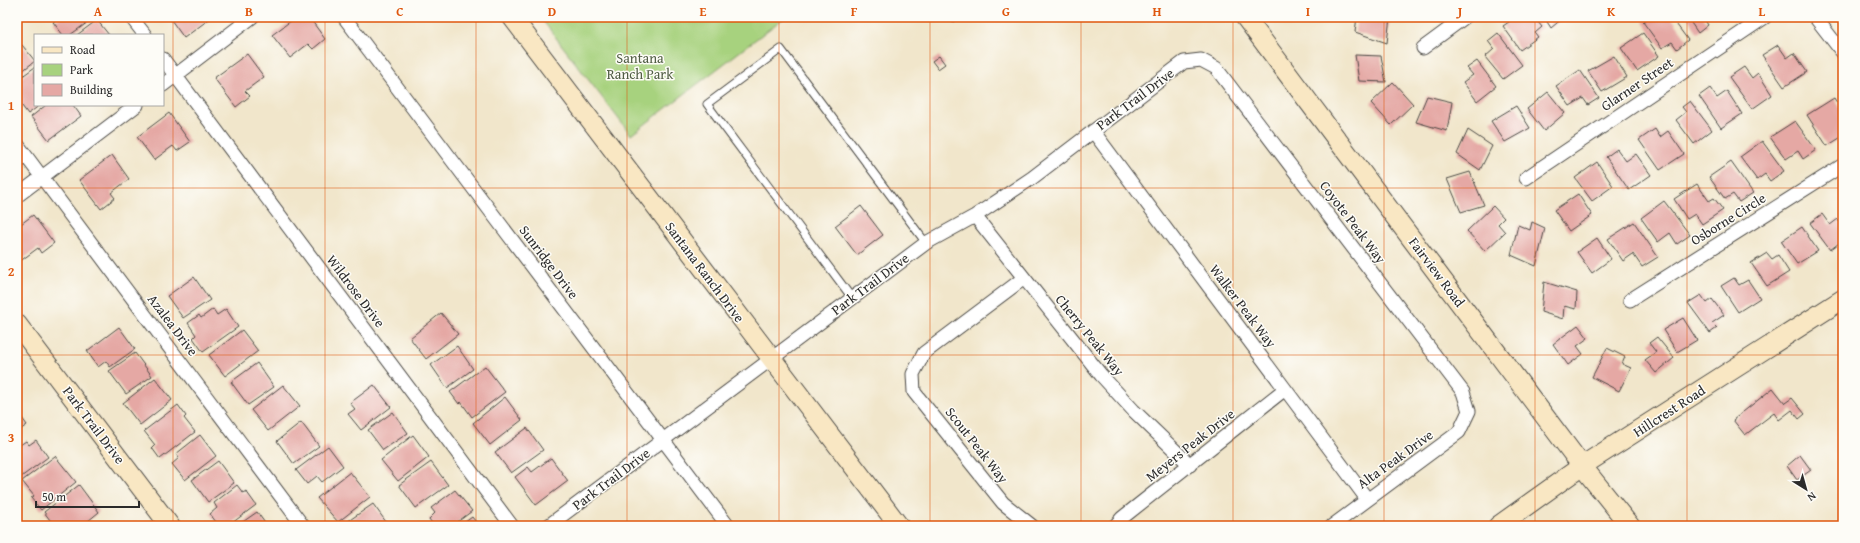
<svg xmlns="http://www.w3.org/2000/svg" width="1860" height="543" font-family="'Gentium Book Plus',serif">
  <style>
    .park { fill: #a7d27e; stroke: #697e54 }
    .building { fill: #e5a8a4 }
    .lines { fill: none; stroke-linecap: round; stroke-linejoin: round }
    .lane-casing { stroke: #494743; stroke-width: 9 }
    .street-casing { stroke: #494743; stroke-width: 15 }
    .secondary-casing { stroke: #494743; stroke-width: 21 }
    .lane { stroke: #fff; stroke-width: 7 }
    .street { stroke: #fff; stroke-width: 13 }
    .secondary { stroke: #f9e7c3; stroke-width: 19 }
    .grid { fill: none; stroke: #df570e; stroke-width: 1; stroke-opacity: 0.55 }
    .labels { text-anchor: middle; stroke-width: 3; stroke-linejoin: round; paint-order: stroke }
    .park-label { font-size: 14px; fill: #505d44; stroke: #fdfcf7 }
    .street-label { font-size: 14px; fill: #2b2b2b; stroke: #fdfcf7 }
    .neatline { fill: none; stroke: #df570e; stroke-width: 1.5 }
    .grid-label { font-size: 13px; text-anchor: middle; font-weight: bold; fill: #df570e }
  </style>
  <rect width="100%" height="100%" fill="#fdfcf7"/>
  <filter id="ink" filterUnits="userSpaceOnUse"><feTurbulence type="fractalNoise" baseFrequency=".025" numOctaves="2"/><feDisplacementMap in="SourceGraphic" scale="8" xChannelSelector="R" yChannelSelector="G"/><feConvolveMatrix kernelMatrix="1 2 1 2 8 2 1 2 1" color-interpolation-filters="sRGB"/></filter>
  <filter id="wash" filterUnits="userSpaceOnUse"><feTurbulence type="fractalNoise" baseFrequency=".012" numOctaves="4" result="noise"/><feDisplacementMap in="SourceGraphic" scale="16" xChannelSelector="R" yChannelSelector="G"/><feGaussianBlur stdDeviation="0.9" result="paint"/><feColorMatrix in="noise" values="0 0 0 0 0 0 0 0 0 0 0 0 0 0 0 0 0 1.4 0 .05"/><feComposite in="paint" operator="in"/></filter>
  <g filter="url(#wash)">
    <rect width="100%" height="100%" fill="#f1e6cb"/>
    <path class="park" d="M540 17H785L631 135Z"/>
    <g id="blocks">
      <path class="building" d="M60 17H95L70 35H63L53 22Z
        M169 17H212L184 38Z
        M296 17H309L325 39 313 49 308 44 290 58 272 35Z
        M949 17H959L953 22Z
        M1357 17H1390L1387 43 1355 32Z
        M1516 17H1534L1542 27 1535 33 1538 37 1520 50 1503 26Z
        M1544 17H1564L1551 28Z
        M1649 17H1671L1688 40 1677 49 1672 42 1662 48 1643 22Z
        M1687 17H1703L1708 25 1698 33Z
        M97 20 109 35H77Z
        M1498 33 1522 65 1503 79 1485 57 1494 49 1488 41Z
        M1643 33 1659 56 1637 71 1621 48Z
        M22 45 35 61 17 75V49Z
        M1778 45 1787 58 1794 53 1807 72 1784 87 1762 55Z
        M247 54 264 77 245 91 250 96 236 107 214 78Z
        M1355 55 1381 56 1386 82 1359 81Z
        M939 56 945 64 938 69 932 61Z
        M1614 56 1627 77 1602 92 1588 71Z
        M1477 61 1496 86 1477 101 1463 82 1473 75 1467 68Z
        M35 67V105H40L28 114 19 102 21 101 17 95V80Z
        M1744 67 1752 78 1758 73 1772 95 1752 109 1729 77Z
        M1580 70 1599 98 1588 105 1583 98 1570 106 1556 86Z
        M1393 82 1413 104 1391 125 1371 103Z
        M1710 88 1717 98 1727 91 1742 114 1721 128 1699 96Z
        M1548 92 1565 113 1544 131 1527 109Z
        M1427 96 1452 102 1447 131 1416 122Z
        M1834 98 1843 112V122L1839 124 1843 130V136L1827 146 1807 115Z
        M1690 101 1712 130 1694 144 1676 120 1686 112 1682 107Z
        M46 105H73L81 116 49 140 31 117Z
        M1516 106 1530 128 1505 142 1491 121Z
        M169 113 190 142 177 151 173 146 154 160 137 137Z
        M1795 121 1816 150 1803 159 1798 151 1786 159 1770 137Z
        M1655 129 1660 137 1668 131 1684 154 1660 170 1639 140Z
        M1468 130 1492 146 1480 170 1457 154Z
        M1762 141 1784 171 1770 181 1765 174 1757 180 1740 157Z
        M1617 149 1626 161 1636 154 1651 175 1629 190 1606 157Z
        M112 155 129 179 111 193 115 198 101 209 79 180Z
        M1597 162 1613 186 1592 201 1575 178Z
        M1731 162 1753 193 1739 202 1733 194 1725 199 1709 177Z
        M1470 172 1484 205 1461 212 1447 179Z
        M1697 184 1709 201 1714 198 1723 210 1702 224 1695 214 1687 219 1674 199Z
        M1578 194 1592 215 1569 231 1554 210Z
        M1664 201 1690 235 1677 244 1670 233 1658 242 1641 218Z
        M861 206 883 235 857 255 835 226Z
        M1493 206 1504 218 1498 224 1505 232 1485 251 1467 231Z
        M1822 214 1830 225 1838 219 1843 226V240L1830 250 1810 223Z
        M33 215 54 243 41 253 38 248 19 262 17 260V227Z
        M1532 222 1545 228 1536 266 1511 255 1518 225 1530 230Z
        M1634 222 1658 257 1642 267 1633 254 1623 261 1608 239Z
        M1802 227 1818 251 1797 264 1781 241Z
        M1597 238 1611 259 1592 273 1577 252Z
        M1767 253 1772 259 1778 255 1789 272 1767 286 1751 263Z
        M194 277 210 300 183 318 167 296Z
        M1734 278 1739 285 1748 280 1760 298 1738 312 1721 286Z
        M1544 282 1577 292 1576 309 1564 306 1563 319 1541 312Z
        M1701 295 1707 303 1712 299 1724 315 1712 323 1717 328 1710 333 1688 303Z
        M213 309 217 315 226 309 238 327 203 352 193 338 196 335 188 323 199 315 201 318Z
        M441 313 458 334 426 359 410 338Z
        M1683 318 1697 340 1677 352 1663 330Z
        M1578 325 1588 338 1577 346 1583 354 1568 365 1553 344Z
        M119 327 135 349 110 367 106 361 98 367 87 351Z
        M242 330 258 351 225 376 209 355Z
        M1657 337 1674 358 1656 373 1645 360 1656 352 1649 343Z
        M457 346 473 369 447 388 431 365Z
        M1607 348 1625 357 1622 364 1631 368 1619 391 1592 377Z
        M135 353 152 376 126 394 109 371Z
        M257 363 274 387 248 405 231 382Z
        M485 366 505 392 472 417 461 402 459 404 450 392Z
        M155 378 172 400 140 425 123 403Z
        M283 385 300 406 268 431 251 410Z
        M374 385 391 407 361 430 348 414 355 409 350 403Z
        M1773 388 1785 403 1792 398 1805 414 1799 419 1792 410 1779 420 1774 413 1745 435 1733 420Z
        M505 397 522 420 490 445 473 423Z
        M178 405 186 416 184 418 195 432 160 459 152 448 155 445 144 431Z
        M17 411 27 425 17 432Z
        M393 412 408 433 383 450 368 430Z
        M301 422 319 446 294 464 277 441Z
        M527 428 543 450 511 473 495 452Z
        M200 435 216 456 185 480 172 464 179 458 176 454Z
        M413 435 429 457 398 481 381 460Z
        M36 440 48 457 17 480V447L26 441 29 445Z
        M328 446 343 466 322 482 317 476 307 484 296 470Z
        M1800 455 1811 470 1797 480 1787 466Z
        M55 456 76 482 41 510 31 498 34 496 22 481Z
        M551 458 568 481 536 505 515 477 528 467 532 472Z
        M218 461 234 483 208 502 192 480Z
        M431 462 448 485 416 508 399 485Z
        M350 472 370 497 338 522 317 498Z
        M79 485 99 512 82 526H58L55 522 53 524 44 512Z
        M237 485 243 493 246 491 256 505 228 526H219L210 514 217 508 214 503Z
        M455 490 472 511 452 526H434L429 519 435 513 431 508Z
        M373 504 389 526H341Z
        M257 512 267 526H237Z
        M472 517 479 526H460Z"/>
    </g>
  </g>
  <g filter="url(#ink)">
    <use href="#blocks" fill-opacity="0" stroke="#494743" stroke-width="1"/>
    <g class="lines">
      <defs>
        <path id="lane" d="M852 298 707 104 781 49 926 243"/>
        <path id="street" d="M131 17 145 35
          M344 17 728 526
          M1815 17 1843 53
          M1423 48 1465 17
          M163 59 512 526
          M163 85 252 17
          M1093 131 1367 499
          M17 144 303 526
          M1526 178 1765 17
          M17 196 137 105
          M975 216 1101 375 1134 411 1190 465
          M1024 278 924 353 913 374 914 392 1003 503 1032 526
          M1630 300 1843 165
          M548 526 926 243 975 216 1032 178 1184 62 1201 60 1216 68 1463 392 1469 411 1459 432 1332 526
          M1115 526 1122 518 1285 389"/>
        <path id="secondary" d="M512 17 899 526
          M1245 17 1582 466 1630 526
          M17 324 170 526
          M1498 526 1582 466 1843 299"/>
      </defs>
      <use href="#lane" class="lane-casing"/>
      <use href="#street" class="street-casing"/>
      <use href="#secondary" class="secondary-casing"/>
      <use href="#lane" class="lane"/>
      <use href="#street" class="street"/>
      <use href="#secondary" class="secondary"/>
    </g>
  </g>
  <path class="grid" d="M173 17V526M325 17V526M476 17V526M627 17V526M779 17V526M930 17V526M1081 17V526M1233 17V526M1384 17V526M1535 17V526M1687 17V526M17 188H1843M17 355H1843"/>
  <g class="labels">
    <g class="park-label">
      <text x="640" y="63">Santana<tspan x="640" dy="16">Ranch Park</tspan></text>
    </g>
    <g class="street-label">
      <text transform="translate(1637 84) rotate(-34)" y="5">Glarner Street</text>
      <text transform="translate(1135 99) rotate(-37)" y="5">Park Trail Drive</text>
      <text transform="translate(1728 219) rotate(-32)" y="5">Osborne Circle</text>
      <text transform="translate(1353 222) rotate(53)" y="5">Coyote Peak Way</text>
      <text transform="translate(549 262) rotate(53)" y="5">Sunridge Drive</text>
      <text transform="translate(705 272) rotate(53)" y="5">Santana Ranch Drive</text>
      <text transform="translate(1437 272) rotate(53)" y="5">Fairview Road</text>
      <text transform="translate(870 284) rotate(-37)" y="5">Park Trail Drive</text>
      <text transform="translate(356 291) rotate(53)" y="5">Wildrose Drive</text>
      <text transform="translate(1243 306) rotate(53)" y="5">Walker Peak Way</text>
      <text transform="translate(173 325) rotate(53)" y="5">Azalea Drive</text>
      <text transform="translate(1090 335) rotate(51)" y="5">Cherry Peak Way</text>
      <text transform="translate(1669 411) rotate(-33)" y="5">Hillcrest Road</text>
      <text transform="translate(94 425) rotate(53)" y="5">Park Trail Drive</text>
      <text transform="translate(977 445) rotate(52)" y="5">Scout Peak Way</text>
      <text transform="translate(1190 445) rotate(-38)" y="5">Meyers Peak Drive</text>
      <text transform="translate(1395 459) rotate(-36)" y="5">Alta Peak Drive</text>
      <text transform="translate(611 479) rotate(-37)" y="5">Park Trail Drive</text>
    </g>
  </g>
  <rect width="1860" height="543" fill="none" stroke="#fdfcf7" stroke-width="44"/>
  <rect x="34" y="34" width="130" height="72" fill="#fdfcf7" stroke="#a9a8a5"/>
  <rect x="42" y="47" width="20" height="6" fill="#f9e7c3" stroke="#a9a8a5"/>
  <text x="70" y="54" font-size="12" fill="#2b2b2b">Road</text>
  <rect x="42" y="64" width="20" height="12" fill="#a7d27e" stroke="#a9a8a5"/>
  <text x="70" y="74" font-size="12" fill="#2b2b2b">Park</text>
  <rect x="42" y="84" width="20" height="12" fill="#e5a8a4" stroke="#a9a8a5"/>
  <text x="70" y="94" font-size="12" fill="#2b2b2b">Building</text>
  <g transform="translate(1806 489) rotate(143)" stroke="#fdfcf7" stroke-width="3" paint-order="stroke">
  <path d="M0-3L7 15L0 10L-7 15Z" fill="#2b2b2b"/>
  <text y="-6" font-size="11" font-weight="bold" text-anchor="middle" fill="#2b2b2b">N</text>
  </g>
  <path d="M36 501v6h103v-6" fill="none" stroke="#2b2b2b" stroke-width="2"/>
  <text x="42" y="501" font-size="12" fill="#2b2b2b" stroke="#fdfcf7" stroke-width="3" paint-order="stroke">50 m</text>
  <rect x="22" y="22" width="1816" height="499" class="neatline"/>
  <g class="grid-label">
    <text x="98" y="16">A</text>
    <text x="249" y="16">B</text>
    <text x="400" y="16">C</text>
    <text x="552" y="16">D</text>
    <text x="703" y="16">E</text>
    <text x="854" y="16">F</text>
    <text x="1006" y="16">G</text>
    <text x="1157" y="16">H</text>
    <text x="1308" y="16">I</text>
    <text x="1460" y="16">J</text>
    <text x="1611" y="16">K</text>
    <text x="1762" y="16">L</text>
    <text x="11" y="110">1</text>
    <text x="11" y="276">2</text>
    <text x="11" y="442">3</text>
  </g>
</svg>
